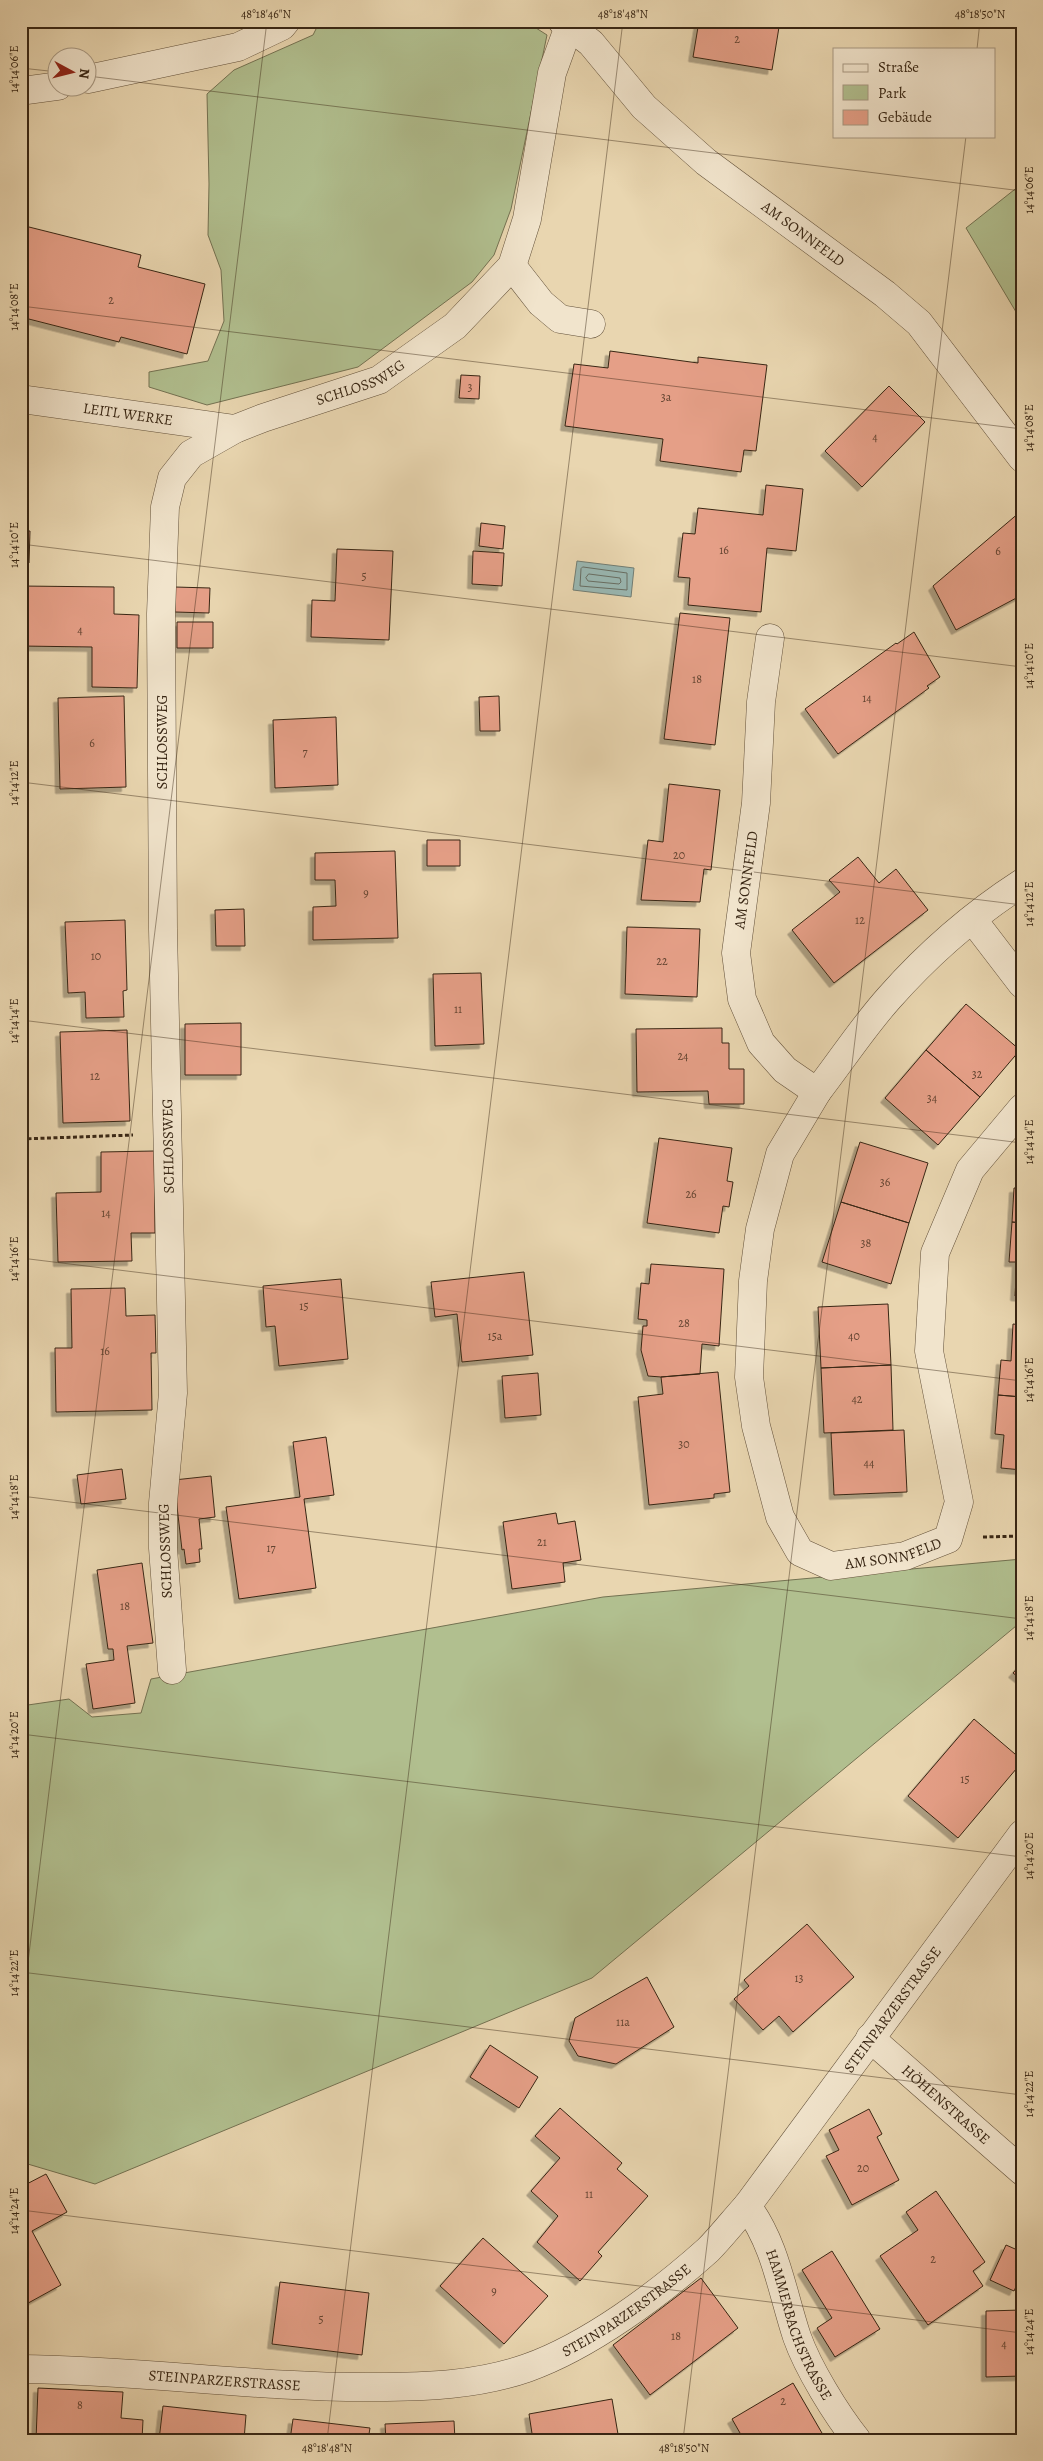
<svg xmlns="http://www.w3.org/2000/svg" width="1043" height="2461" font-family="Alegreya,serif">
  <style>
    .green { fill: #b1bf8f; stroke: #747252 }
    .water { fill: #99b7b2; stroke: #727d73 }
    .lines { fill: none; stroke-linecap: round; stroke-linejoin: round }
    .shore { stroke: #686e63; stroke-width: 1 }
    .building { fill: #e59f87; stroke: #382614; filter: url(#shadow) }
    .minor-casing { stroke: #64523b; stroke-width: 29 }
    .path { stroke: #382614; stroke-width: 3; stroke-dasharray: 4 2.5; stroke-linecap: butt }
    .minor { stroke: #f1e4cc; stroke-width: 28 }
    .ticks { fill: none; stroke: #382614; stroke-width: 1; stroke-opacity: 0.45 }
    .labels { text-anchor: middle; stroke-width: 4; stroke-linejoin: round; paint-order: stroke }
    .number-label { font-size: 12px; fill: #634431 }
    .street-label { font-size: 15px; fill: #382614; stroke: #f1e4cc }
    .neatline { fill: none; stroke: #382614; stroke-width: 2 }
    .ticks-label { font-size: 12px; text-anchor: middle; fill: #382614 }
  </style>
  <defs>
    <filter id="shadow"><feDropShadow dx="-4.5" dy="4.5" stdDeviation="0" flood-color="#0004"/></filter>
  </defs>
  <rect width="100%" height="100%" fill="#e9d6b0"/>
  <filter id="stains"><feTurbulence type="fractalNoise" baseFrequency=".004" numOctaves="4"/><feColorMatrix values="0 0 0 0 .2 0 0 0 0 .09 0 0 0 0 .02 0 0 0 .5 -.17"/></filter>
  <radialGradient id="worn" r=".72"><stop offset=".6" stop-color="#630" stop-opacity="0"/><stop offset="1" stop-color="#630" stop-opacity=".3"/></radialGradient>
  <path class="green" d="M320 21H525L547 35 511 209 494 255 472 282 358 367 207 405 149 387V372L208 361 224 321 221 270 208 235 209 184 207 94 234 70 313 35Z
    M1019 186 1022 190V322L966 228Z
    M1022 1559V1621L592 1978 95 2184 21 2162V1706L69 1699 92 1717 141 1713 151 1679 603 1597Z"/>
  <path class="water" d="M577 561 634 568 631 597 573 590Z"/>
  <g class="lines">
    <path class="shore" d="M583 567 627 573V590L580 586 581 569Z
      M589 574 620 578 621 582 619 584 588 581 586 578Z"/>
  </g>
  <path class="building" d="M699 21H780L772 70 693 57Z
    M21 225 141 255 138 267 205 284 187 354 121 337 119 342 21 317Z
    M610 351 698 363V357L767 365 756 451 744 450 741 472 660 461 663 439 565 426 574 364 608 368Z
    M461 375 480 376 479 399 459 398Z
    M889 386 925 422 862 487 825 451Z
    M766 485 803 489 796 551 767 548 761 612 688 605 690 578 678 577 683 533 695 534 698 508 763 515Z
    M1020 512 1022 516V595L956 630 933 586Z
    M481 523 505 526 503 549 479 546Z
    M21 531H30L29 563H21Z
    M337 549 393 551 389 640 311 637 312 600 335 601Z
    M473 551 504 553 502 586 472 584Z
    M21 586 114 587V614L139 615 137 688 92 687V647L21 646Z
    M175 587 210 588 209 613 175 612Z
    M680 613 730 618 715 745 664 739Z
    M177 622H213V648H177Z
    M914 632 940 677 927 686 929 688 838 754 805 709 896 643 897 644Z
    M124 696 126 787 60 789 58 698Z
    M499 696 500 731H480L479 697Z
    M336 717 338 785 275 788 273 720Z
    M669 784 720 790 711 870 704 869 700 902 641 900 648 840 663 842Z
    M427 840H460V866H427Z
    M395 851 398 938 313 940V907L336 906 335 880H315V853Z
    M858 857 879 883 896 869 928 910 834 983 792 930 840 892 829 880Z
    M244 909 245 946H216L215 910Z
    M125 920 127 990 123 991 124 1017 86 1018 85 992 68 993 65 922Z
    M627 927 700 929 697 997 625 994Z
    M481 973 484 1044 435 1046 433 974Z
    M966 1004 1020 1050 980 1097 926 1050Z
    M241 1023V1075H185V1024Z
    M722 1028V1043H729V1069H744V1104H709L708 1091 637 1092 636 1029Z
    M127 1030 130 1121 63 1123 60 1032Z
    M926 1050 980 1097 938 1145 885 1098Z
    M659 1138 732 1148 727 1181 733 1182 729 1207 723 1206 719 1233 647 1223Z
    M860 1142 928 1163 909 1223 841 1202Z
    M154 1151 155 1233H131L132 1261 58 1262 56 1193 101 1192V1152Z
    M1014 1188H1022V1223L1012 1222Z
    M841 1202 909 1223 891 1284 822 1262Z
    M1012 1222 1022 1223V1297L1015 1296 1017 1262H1009Z
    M651 1264 724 1269 719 1346 702 1344 700 1374 661 1377 648 1376 641 1350 643 1326H647V1320L638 1319 641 1283 649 1284Z
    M524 1272 533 1355 462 1362 457 1314 435 1317 431 1282Z
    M341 1279 348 1359 279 1366 275 1326 266 1327 263 1286Z
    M125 1288 126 1316 155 1315 156 1353H151L152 1410 56 1412 55 1348H72L71 1289Z
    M888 1304 891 1365 821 1368 818 1307Z
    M1013 1324 1022 1325V1397L998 1395 1001 1360 1011 1361Z
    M891 1365 893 1430 824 1433 821 1368Z
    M718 1372 730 1492 714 1494V1498L649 1505 638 1397 663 1394 661 1377Z
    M538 1373 541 1415 505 1418 502 1376Z
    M998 1395 1022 1397V1470L1001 1468 1004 1435 995 1434Z
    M904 1430 907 1492 834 1495 831 1433Z
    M326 1437 334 1495 304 1499 316 1588 239 1599 226 1507 300 1497 293 1442Z
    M122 1469 126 1499 81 1504 77 1475Z
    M211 1476 215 1517 199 1519 202 1549H199L200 1562 186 1564 184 1549 182 1550 174 1480Z
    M556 1513 558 1524 575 1521 581 1560 563 1563 565 1582 512 1589 503 1522Z
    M142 1563 153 1643 127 1646 135 1703 93 1709 86 1664 114 1660 113 1649H108L97 1570Z
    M1022 1663V1680L1013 1673Z
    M974 1719 1022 1760V1762L958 1838 908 1796Z
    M807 1924 854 1977 793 2032 779 2016 763 2030 734 1999 749 1986 744 1980Z
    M647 1977 674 2027 616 2064 578 2056 569 2041 575 2018Z
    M490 2045 538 2077 519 2108 470 2077Z
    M560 2108 622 2163 617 2169 648 2196 598 2252 602 2256 580 2281 537 2242 558 2216 531 2191 560 2158 535 2136Z
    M869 2109 882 2134 877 2137 899 2180 852 2205 826 2156 839 2150 829 2130Z
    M46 2174 67 2212 32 2231 61 2285 21 2307V2187Z
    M936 2191 985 2262 973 2271 983 2286 928 2325 880 2256 918 2230 906 2212Z
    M483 2238 548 2296 504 2344 440 2286Z
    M1006 2245 1022 2252V2274L1014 2291 990 2280Z
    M832 2251 880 2329 835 2357 817 2328 832 2318 802 2270Z
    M701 2278 738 2328 650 2395 613 2345Z
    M280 2282 369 2293 362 2355 272 2344Z
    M1022 2310V2376L986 2377V2311Z
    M793 2383 826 2440H744L732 2419Z
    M38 2388 123 2392 121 2418 143 2420 142 2440H36Z
    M612 2399 619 2440H533L529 2414Z
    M163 2406 246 2415 244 2440H159Z
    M293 2419 370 2428 368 2440H290Z
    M454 2421 455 2440H386L385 2424Z"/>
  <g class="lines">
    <defs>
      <g id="minor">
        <path id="s1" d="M571 21 569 26 591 43 644 107 706 162 885 294 919 323 1022 458"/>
        <path d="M88 79 238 47 282 26 286 21"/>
        <path d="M21 91 58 86"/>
        <path d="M512 266 541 303 560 319 591 324"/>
        <path id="s2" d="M21 399 235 429"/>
        <path d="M770 638 761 702 756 803 736 953 742 999 761 1043 785 1070 817 1092C841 1061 863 1027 889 998 927 955 974 914 1022 883"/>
        <path d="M973 920 1022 984"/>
        <path id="s3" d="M817 1092 780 1154 760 1229 753 1281 749 1377 756 1426 780 1517 800 1552 831 1566 905 1556 948 1539 959 1502 929 1351 935 1253 970 1170 1022 1108"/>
        <path id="s4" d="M172 1670 163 1548V1503L173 1393 163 929 161 614 165 507 172 478 191 454 235 429 263 418 379 380 455 326 512 266 527 219 552 73 569 26 562 21"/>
        <path id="s5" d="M870 2038 1022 2171"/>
        <path id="s6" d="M747 2206C776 2245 782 2292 797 2337 808 2368 836 2414 857 2440"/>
        <path id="s7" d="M21 2369C140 2370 257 2388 375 2387 427 2387 478 2385 527 2368 589 2346 659 2294 708 2250 722 2236 734 2220 747 2206L1022 1834"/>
      </g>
    </defs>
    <use href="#minor" class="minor-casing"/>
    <path class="path" d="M21 1139 133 1135
      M983 1537 1022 1536"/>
    <use href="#minor" class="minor"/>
  </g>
  <path class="ticks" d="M977 49 980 21M21 68 58 72M88 76 1022 191M21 306 1022 429M21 544 1022 667M21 782 1022 905M21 1020 1022 1143M21 1258 1022 1381M21 1496 1022 1619M21 1734 1022 1857M21 1972 1022 2095M21 2019 267 21M21 2210 1022 2333M327 2440 623 21M683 2440 966 136"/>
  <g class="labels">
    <g class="number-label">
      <text x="737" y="43">2</text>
      <text x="111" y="304">2</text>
      <text x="470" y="391">3</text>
      <text x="666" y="401">3a</text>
      <text x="875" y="441">4</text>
      <text x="724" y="554">16</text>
      <text x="998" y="555">6</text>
      <text x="364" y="580">5</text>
      <text x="80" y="634">4</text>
      <text x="697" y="683">18</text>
      <text x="867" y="702">14</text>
      <text x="92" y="747">6</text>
      <text x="305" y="756">7</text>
      <text x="679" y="859">20</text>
      <text x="366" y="897">9</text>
      <text x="860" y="924">12</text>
      <text x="96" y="960">10</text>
      <text x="662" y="965">22</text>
      <text x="458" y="1013">11</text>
      <text x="683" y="1060">24</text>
      <text x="977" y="1078">32</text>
      <text x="95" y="1080">12</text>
      <text x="932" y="1102">34</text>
      <text x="885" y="1186">36</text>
      <text x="691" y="1198">26</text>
      <text x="106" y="1217">14</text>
      <text x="866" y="1247">38</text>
      <text x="304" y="1310">15</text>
      <text x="684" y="1327">28</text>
      <text x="495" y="1340">15a</text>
      <text x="854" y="1340">40</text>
      <text x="105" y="1355">16</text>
      <text x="857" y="1403">42</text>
      <text x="684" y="1448">30</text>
      <text x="869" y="1467">44</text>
      <text x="542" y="1546">21</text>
      <text x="271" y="1552">17</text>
      <text x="125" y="1610">18</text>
      <text x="965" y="1783">15</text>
      <text x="799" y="1982">13</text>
      <text x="623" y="2026">11a</text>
      <text x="863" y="2172">20</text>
      <text x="589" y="2198">11</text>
      <text x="933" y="2263">2</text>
      <text x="494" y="2295">9</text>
      <text x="321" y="2323">5</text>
      <text x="676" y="2340">18</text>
      <text x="1004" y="2348">4</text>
      <text x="783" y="2405">2</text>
      <text x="80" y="2409">8</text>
    </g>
    <g class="street-label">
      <text dy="5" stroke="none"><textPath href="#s1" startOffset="320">AM SONNFELD</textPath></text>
      <text dy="5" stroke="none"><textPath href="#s4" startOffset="1409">SCHLOSSWEG</textPath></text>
      <text dy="5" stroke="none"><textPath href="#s2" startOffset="108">LEITL WERKE</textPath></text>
      <text transform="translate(162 742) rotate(-90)" y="5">SCHLOSSWEG</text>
      <text transform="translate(746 880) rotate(-82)" y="5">AM SONNFELD</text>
      <text transform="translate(168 1146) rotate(-91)" y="5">SCHLOSSWEG</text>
      <text transform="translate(165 1551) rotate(-92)" y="5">SCHLOSSWEG</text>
      <text dy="5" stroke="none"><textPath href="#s3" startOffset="580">AM SONNFELD</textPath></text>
      <text dy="5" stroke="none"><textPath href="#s7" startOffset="1029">STEINPARZERSTRASSE</textPath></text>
      <text dy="5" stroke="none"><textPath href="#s5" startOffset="101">HÖHENSTRASSE</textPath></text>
      <text dy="5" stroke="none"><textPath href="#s7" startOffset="624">STEINPARZERSTRASSE</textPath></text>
      <text dy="5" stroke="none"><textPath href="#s6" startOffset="130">HAMMERBACHSTRASSE</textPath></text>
      <text dy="5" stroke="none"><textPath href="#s7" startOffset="204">STEINPARZERSTRASSE</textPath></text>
    </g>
  </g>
  <rect width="1043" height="2461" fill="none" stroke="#e9d6b0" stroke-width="55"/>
  <rect x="833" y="48" width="162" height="90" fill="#f1e4cc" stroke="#a79882"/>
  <rect x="843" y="64" width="25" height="8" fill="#f1e4cc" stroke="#a79882"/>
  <text x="878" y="72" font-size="15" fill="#382614">Straße</text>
  <rect x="843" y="85" width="25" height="15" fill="#b1bf8f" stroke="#a79882"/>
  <text x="878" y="98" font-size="15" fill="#382614">Park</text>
  <rect x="843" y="110" width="25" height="15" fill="#e59f87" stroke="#a79882"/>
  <text x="878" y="122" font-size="15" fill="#382614">Gebäude</text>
  <g transform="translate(72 72) rotate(97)"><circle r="24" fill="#f1e4cc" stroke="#a79882"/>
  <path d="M0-4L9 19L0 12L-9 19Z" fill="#8f2418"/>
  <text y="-8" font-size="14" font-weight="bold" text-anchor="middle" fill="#382614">N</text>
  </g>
  <rect x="28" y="28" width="988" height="2406" class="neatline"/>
  <g class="ticks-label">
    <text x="266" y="18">48°18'46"N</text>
    <text x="623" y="18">48°18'48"N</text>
    <text x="980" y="18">48°18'50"N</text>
    <text transform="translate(14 69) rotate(-90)" y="4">14°14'06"E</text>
    <text transform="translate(1029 190) rotate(-90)" y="4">14°14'06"E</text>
    <text transform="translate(14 307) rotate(-90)" y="4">14°14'08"E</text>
    <text transform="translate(1029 428) rotate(-90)" y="4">14°14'08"E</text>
    <text transform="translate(14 545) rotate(-90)" y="4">14°14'10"E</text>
    <text transform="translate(1029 666) rotate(-90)" y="4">14°14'10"E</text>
    <text transform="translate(14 783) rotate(-90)" y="4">14°14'12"E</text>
    <text transform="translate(1029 904) rotate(-90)" y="4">14°14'12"E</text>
    <text transform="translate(14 1021) rotate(-90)" y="4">14°14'14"E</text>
    <text transform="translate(1029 1142) rotate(-90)" y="4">14°14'14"E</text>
    <text transform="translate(14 1259) rotate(-90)" y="4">14°14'16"E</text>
    <text transform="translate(1029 1380) rotate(-90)" y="4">14°14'16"E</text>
    <text transform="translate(14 1497) rotate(-90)" y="4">14°14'18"E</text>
    <text transform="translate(1029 1618) rotate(-90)" y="4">14°14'18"E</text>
    <text transform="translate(14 1735) rotate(-90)" y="4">14°14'20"E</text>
    <text transform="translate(1029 1856) rotate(-90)" y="4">14°14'20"E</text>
    <text transform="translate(14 1973) rotate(-90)" y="4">14°14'22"E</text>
    <text transform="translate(1029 2094) rotate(-90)" y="4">14°14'22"E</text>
    <text transform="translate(14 2211) rotate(-90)" y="4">14°14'24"E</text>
    <text transform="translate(1029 2332) rotate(-90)" y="4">14°14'24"E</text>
    <text x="327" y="2452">48°18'48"N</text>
    <text x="684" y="2452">48°18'50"N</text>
  </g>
  <rect width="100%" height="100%" filter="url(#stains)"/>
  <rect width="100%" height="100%" fill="url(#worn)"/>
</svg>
